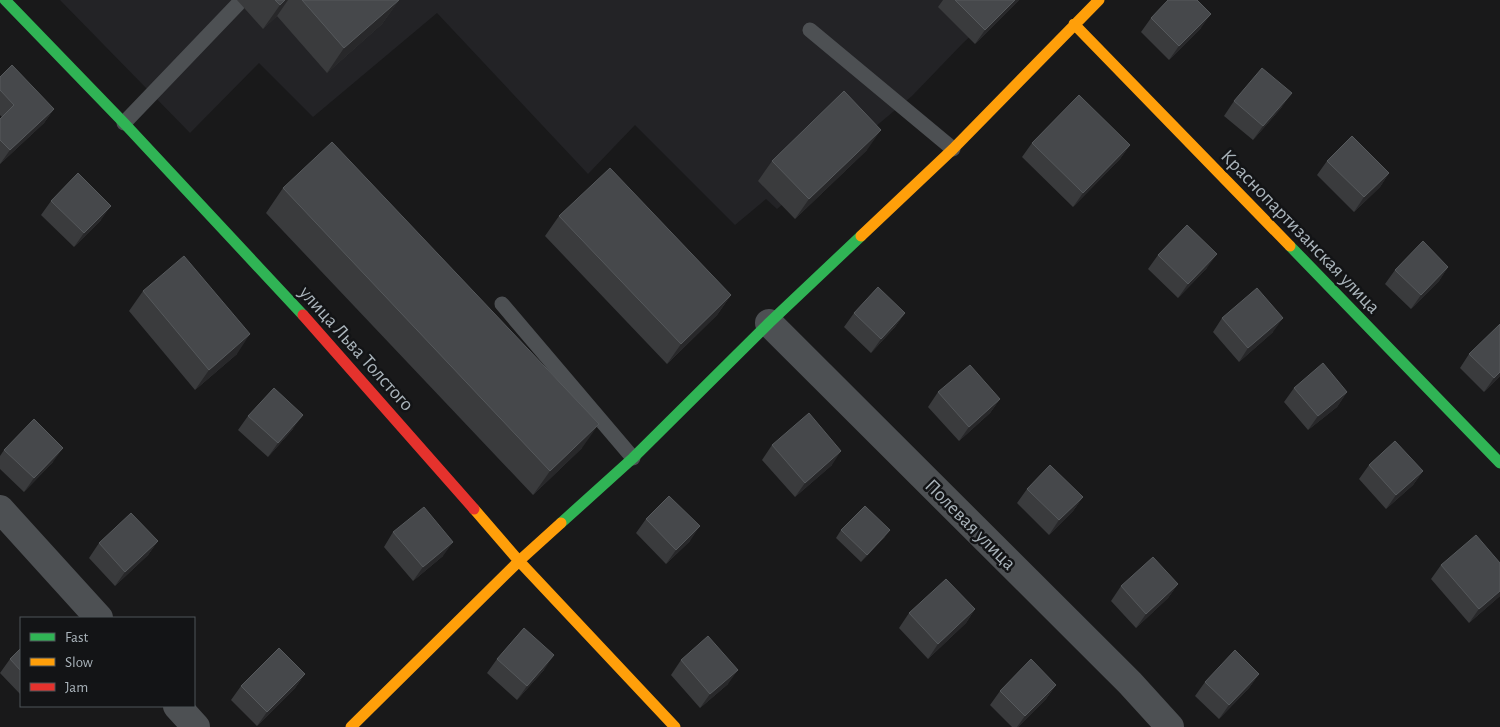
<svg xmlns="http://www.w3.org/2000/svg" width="1500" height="727" font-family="'Alegreya Sans',sans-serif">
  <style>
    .built { fill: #232326 }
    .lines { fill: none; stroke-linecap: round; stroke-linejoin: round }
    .lane { stroke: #4d5053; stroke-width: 15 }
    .street { stroke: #4d5053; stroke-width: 28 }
    .fast { stroke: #30b455; stroke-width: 11 }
    .slow { stroke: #ff9f0a; stroke-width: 11 }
    .jam { stroke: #e5322d; stroke-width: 11 }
    .wall { fill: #3a3b3d }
    .shaded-wall { fill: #28282a }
    .building { fill: #46484b; stroke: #56595c }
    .labels { text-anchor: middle; stroke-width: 5; stroke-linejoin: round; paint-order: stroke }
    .street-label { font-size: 20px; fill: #aab4bb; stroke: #131416 }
  </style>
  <rect width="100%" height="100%" fill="#19191a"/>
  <path class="built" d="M60 0H1010L963 43 912 96 777 209 766 199 735 225 635 125 588 174 437 13 313 117 259 63 190 133Z"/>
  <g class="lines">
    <path class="lane" d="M810 30 953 149
      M124 123 238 4
      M502 304 633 458"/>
    <path class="street" d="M769 323 1130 683 1170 727
      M0 509 99 618
      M177 706 196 727"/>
    <path class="fast" d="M5 0 124 123 303 315
      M1290 246 1500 463
      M561 523 633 458 769 323 861 236"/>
    <path class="slow" d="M1074 24 1290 246
      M861 236 953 149 1099 0
      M474 509 519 561 675 727
      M351 727 519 561 561 523"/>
    <path class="jam" d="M303 315 474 509"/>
  </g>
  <path class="wall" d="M237 0H399L382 24 327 73 277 16 263 29Z
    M943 0H1019L975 44 938 7Z
    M1151 18 1201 28 1169 60 1141 32Z
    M0 77 54 109 44 123 0 164V119L2 117 0 115Z
    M1234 101 1282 107 1253 140 1224 116Z
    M1032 143 1130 145 1120 159 1073 207 1022 157Z
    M867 150 795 219 758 181 772 161Z
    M1327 161 1389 173 1380 187 1354 212 1317 175Z
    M283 188 582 448 533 495 266 213Z
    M51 201 101 220 74 247 41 215Z
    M559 216 731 295 717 315 667 364 545 236Z
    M1158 255 1207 268 1178 298 1148 269Z
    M1448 267 1439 281 1411 309 1385 284 1395 270Z
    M143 291 237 354 195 390 129 311Z
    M854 313H905L895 327 871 353 844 327Z
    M1222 318 1273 332 1239 362 1213 332Z
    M1469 354 1500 376 1484 392 1460 368Z
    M1294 388 1347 392 1337 407 1308 430 1284 402Z
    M938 392 1000 399 990 413 959 441 928 407Z
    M248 416 293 429 268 457 238 430Z
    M772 445 832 465 795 497 762 460Z
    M4 450 53 462 24 492 0 469V456Z
    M1369 465 1423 471 1413 485 1386 509 1359 479Z
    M1027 489 1083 497 1073 511 1049 535 1017 503Z
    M646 519 690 541 666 564 636 533Z
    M841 530 885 537 861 562 836 538Z
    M393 532 443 556 413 581 384 547Z
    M158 541 148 555 115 586 89 558 99 543Z
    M1441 565 1500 596 1469 623 1431 579Z
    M1178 584 1168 598 1136 628 1111 601 1121 586Z
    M975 609 966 623 928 659 899 628 909 613Z
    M21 648V695L0 673 10 659Z
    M497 659 544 670 517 700 487 673Z
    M681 660 728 684 700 708 671 675Z
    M305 674 295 688 257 726 231 700 241 686Z
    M1259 674 1249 688 1219 719 1195 696 1205 682Z
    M1056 685 1046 699 1018 727H1012L990 705 1000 691Z"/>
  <path class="shaded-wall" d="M285 0H288L277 16 263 29 280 5Z
    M399 0 382 24 327 73 344 48Z
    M1015 0H1019L975 44 985 30Z
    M1211 14 1201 28 1169 60 1179 46Z
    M1292 93 1282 107 1253 140 1263 126Z
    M54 109 44 123 0 164 10 150Z
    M881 130 867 150 795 219 809 199Z
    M1130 145 1120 159 1073 207 1083 193Z
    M1389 173 1380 187 1354 212 1364 197Z
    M111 206 101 220 74 247 84 233Z
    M1217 254 1207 268 1178 298 1188 284Z
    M1448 267 1439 281 1411 309 1421 295Z
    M731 295 717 315 667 364 681 344Z
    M905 313 895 327 871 353 881 339Z
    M1283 318 1273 332 1239 362 1248 348Z
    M250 334 237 354 195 390 209 370Z
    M1500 372V376L1484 392 1494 378Z
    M1347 392 1337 407 1308 430 1318 416Z
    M1000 399 990 413 959 441 969 427Z
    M303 415 293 429 268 457 278 443Z
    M599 424 582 448 533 495 550 471Z
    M63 448 53 462 24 492 34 478Z
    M841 451 832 465 795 497 805 483Z
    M1423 471 1413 485 1386 509 1396 495Z
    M1083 497 1073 511 1049 535 1059 520Z
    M700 526 690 541 666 564 676 550Z
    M890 530 885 537 861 562 867 555Z
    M158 541 148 555 115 586 125 572Z
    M453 542 443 556 413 581 423 567Z
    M1178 584 1168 598 1136 628 1146 614Z
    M1500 591V596L1469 623 1479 609Z
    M975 609 966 623 928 659 938 644Z
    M554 655 544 670 517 700 527 686Z
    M738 670 728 684 700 708 710 694Z
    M305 674 295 688 257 726 267 712Z
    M1259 674 1249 688 1219 719 1229 705Z
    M1056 685 1046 699 1018 727H1017L1025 716Z"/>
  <path class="building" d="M275 0H285L280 5Z
    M302 0H399L344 48Z
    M955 0H1015L985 30Z
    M1168 0H1197L1211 14 1179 46 1151 18Z
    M12 65 54 109 10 150 0 140V119L14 105 0 90V77Z
    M1262 68 1292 93 1263 126 1234 101Z
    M844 91 881 130 809 199 772 161Z
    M1079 95 1130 145 1083 193 1032 143Z
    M1352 136 1389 173 1364 197 1327 161Z
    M332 142 599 424 550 471 283 188Z
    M610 168 731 295 681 344 559 216Z
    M78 173 111 206 84 233 51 201Z
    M1187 225 1217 254 1188 284 1158 255Z
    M1423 241 1448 267 1421 295 1395 270Z
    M184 256 250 334 209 370 143 291Z
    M878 287 905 313 881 339 854 313Z
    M1257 288 1283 318 1248 348 1222 318Z
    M1500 324V372L1494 378 1469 354Z
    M1323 363 1347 392 1318 416 1294 388Z
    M970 365 1000 399 969 427 938 392Z
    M274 388 303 415 278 443 248 416Z
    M809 413 841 451 805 483 772 445Z
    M34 419 63 448 34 478 4 450Z
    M1395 441 1423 471 1396 495 1369 465Z
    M1050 465 1083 497 1059 520 1027 489Z
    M669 496 700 526 676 550 646 519Z
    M865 506 890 530 867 555 841 530Z
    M424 507 453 542 423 567 393 532Z
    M131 513 158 541 125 572 99 543Z
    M1476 535 1500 563V591L1479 609 1441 565Z
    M1153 557 1178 584 1146 614 1121 586Z
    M946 579 975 609 938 644 909 613Z
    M524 628 554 655 527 686 497 659Z
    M708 636 738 670 710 694 681 660Z
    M21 648V671L10 659Z
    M279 648 305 674 267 712 241 686Z
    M1235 650 1259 674 1229 705 1205 682Z
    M1031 659 1056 685 1025 716 1000 691Z"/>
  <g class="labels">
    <g class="street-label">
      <text transform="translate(1301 231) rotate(46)" y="7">Краснопартизанская улица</text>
      <text transform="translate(357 348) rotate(48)" y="7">улица Льва Толстого</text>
      <text transform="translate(971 524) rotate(45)" y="7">Полевая улица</text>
    </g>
  </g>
  <rect x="20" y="617" width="175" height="90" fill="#131416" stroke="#4f5458"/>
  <rect x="30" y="633" width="25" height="8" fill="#30b455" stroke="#4f5458"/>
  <text x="65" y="642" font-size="15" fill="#aab4bb">Fast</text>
  <rect x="30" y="658" width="25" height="8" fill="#ff9f0a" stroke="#4f5458"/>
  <text x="65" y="667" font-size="15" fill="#aab4bb">Slow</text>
  <rect x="30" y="683" width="25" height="8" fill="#e5322d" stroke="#4f5458"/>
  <text x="65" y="692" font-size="15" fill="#aab4bb">Jam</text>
</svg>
